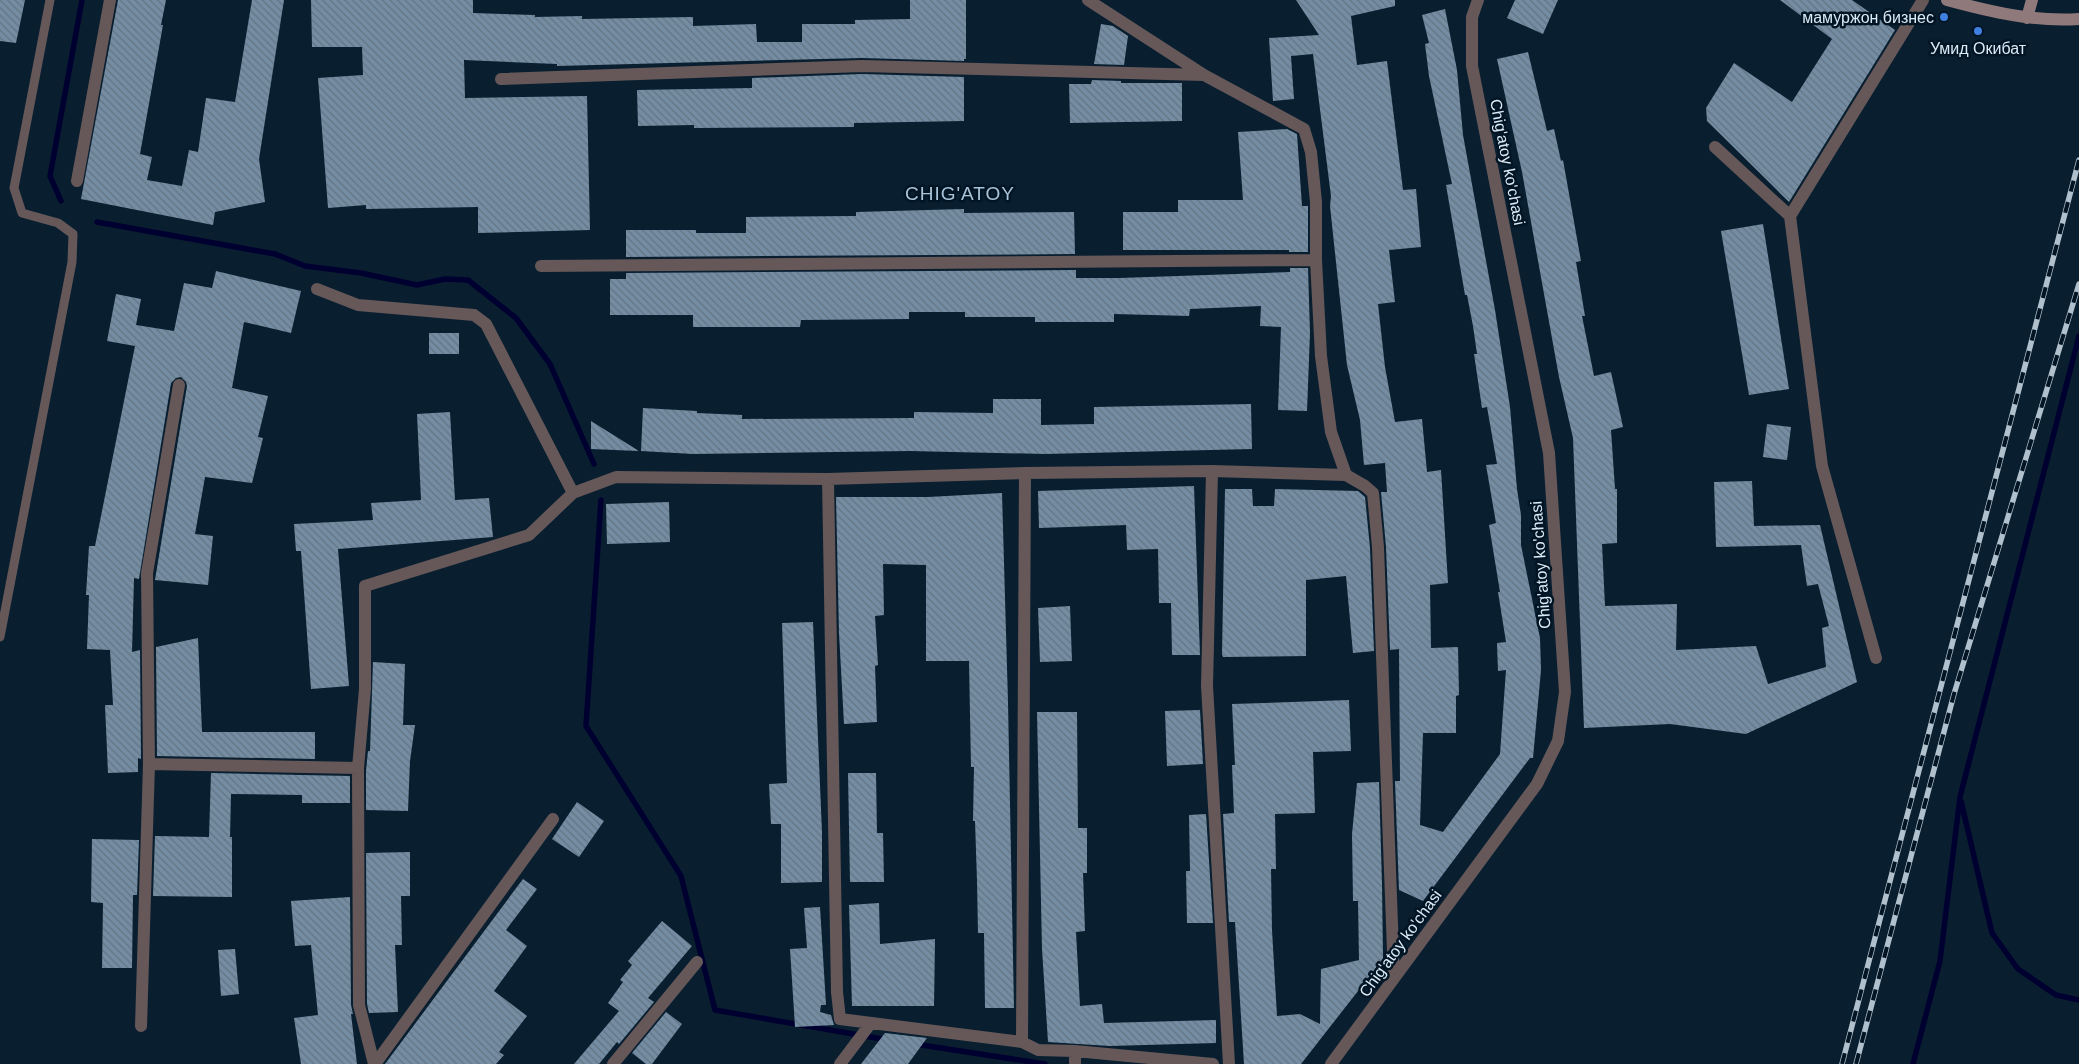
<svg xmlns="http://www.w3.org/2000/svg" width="2079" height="1064" font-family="Arial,sans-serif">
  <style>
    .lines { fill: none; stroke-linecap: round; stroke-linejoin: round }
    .stream { stroke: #000030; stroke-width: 5.5 }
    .building { fill: url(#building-back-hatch) }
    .service { stroke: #665859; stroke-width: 9 }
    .minor { stroke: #665859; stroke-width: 12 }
    .secondary { stroke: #90797b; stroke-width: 12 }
    .rail-casing { stroke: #b0c0cc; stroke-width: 5.5 }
    .rail { stroke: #021525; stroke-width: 4; stroke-dasharray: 11; stroke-linecap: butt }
    .shop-dot { fill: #3f7fe0; stroke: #021525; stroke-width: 2 }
    .labels { text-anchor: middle; stroke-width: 5; stroke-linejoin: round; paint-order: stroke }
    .poi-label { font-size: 16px; fill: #dceaf5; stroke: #021525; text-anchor: end }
    .street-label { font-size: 16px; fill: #dceaf5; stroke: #021525 }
    .quarter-label { font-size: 19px; letter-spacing: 1px; fill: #a9c3d9; stroke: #021525 }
  </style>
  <defs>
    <pattern id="building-back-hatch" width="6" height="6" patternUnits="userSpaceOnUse" patternTransform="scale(1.25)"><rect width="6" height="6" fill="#758da2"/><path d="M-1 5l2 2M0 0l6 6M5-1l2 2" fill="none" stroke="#637483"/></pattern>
  </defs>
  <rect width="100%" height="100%" fill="#091f30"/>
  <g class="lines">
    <path class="stream" d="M61 201 50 176 82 0
      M97 222 275 254 305 266 361 273 417 285 445 279 468 280 516 318 550 364 594 464
      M601 500 586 726 681 876 715 1010 888 1040
      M1961 801 1992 933 2018 969 2056 995 2079 1000
      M915 1044 1045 1064
      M1913 1064 1940 961 1960 797 2079 336"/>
  </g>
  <path class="building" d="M0 0H25L16 43 0 41Z
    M118 0H166L161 25H163L140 154 152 157 147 180 182 186 189 150 198 152 206 98 235 102 252 0H284L259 159 265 202 215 212 213 225 81 199Z
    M311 0H473V13L535 15V17L582 16V19L693 17V26L756 24 757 42H802V24H855V20L910 19V0H966V59H964V61L862 58 557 66V64L464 60 465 98 587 96 590 230 478 233V207L366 209V205L328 208 318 78 363 75 362 47H312Z
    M1296 0H1395V6L1351 16 1357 65 1387 61 1403 190 1416 189 1421 247 1389 250 1395 302 1378 304 1385 367 1395 422 1422 419 1427 472 1441 470 1448 583 1430 585 1431 648 1458 647 1459 695 1456 696V733H1423L1420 825 1443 832 1500 754 1506 670 1498 671 1497 643 1506 642 1498 592H1500L1489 525 1496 523 1486 465 1497 464 1487 407 1482 408 1474 354H1477L1473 326 1467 295H1465L1446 185 1452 184 1429 76 1425 44 1429 43 1422 15 1445 9 1457 70 1463 135 1495 310 1510 407 1517 489 1521 515V545L1540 638 1541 670 1533 758H1530L1423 901 1399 890 1395 781H1400L1399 649 1390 650 1386 547 1381 492H1387L1385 463 1364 465 1360 420 1347 365 1330 206 1331 196 1313 54 1291 56 1294 99 1273 101 1269 38 1319 35Z
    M1515 0H1558L1543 34 1507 18Z
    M1780 0H1852L1895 30 1789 202 1707 121 1706 108 1734 63 1792 102 1832 39Z
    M1101 24 1113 26 1128 36 1124 65 1094 64Z
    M1528 52 1547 131 1554 129 1561 161 1563 160 1581 261 1576 262 1585 316H1582L1594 376 1611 372 1623 427 1611 430 1615 489H1617V543L1602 544 1605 606 1677 604 1676 650 1756 646 1768 684 1826 667 1822 628 1829 626 1818 584 1807 586 1801 545 1716 547 1714 482 1752 481 1754 526 1820 525 1857 682 1746 734 1670 724 1584 728 1573 438 1559 377 1522 172 1497 59Z
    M862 74 964 77V121L854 123V127L694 128V125L638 126 637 90 752 88V78Z
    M1092 80 1121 81V83H1182V121L1070 123 1069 84H1091Z
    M1287 129 1297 134 1302 206H1308V252H1289V250H1123V212H1178V200H1243L1238 132Z
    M964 209V213L1074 212 1075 254 626 257V230H696V233H746V217L856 216V212Z
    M1763 224 1789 389 1749 395 1721 231Z
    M1290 268H1308L1310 333 1307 411 1278 410 1281 327 1260 326 1261 306 1190 309 1189 316 1114 314V322H1035V317H965V312H909V319L801 320 800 327H693V315H610V279H626V273L1076 270V278H1120L1290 272Z
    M216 271 301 291 291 333 244 322 232 388 268 396 258 437 263 438 252 483 205 477 195 534 213 536 208 585 155 580 187 386 186 382 181 377 176 378 171 383 139 579 134 578 132 652 140 650 141 759 138 758V772L108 773 105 705H113L110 650 87 649 89 595H86L89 546H95L135 346 107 341 116 294 141 299 136 325 174 331 184 283 212 288Z
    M429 333H459V354H429Z
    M993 399H1041V425L1094 424V407L1251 404 1252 449 1045 454 910 451 693 454 641 451 643 408 697 411V413L742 415V419L914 418V412L993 413Z
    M450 412 455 500 489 498 493 537 338 549 349 686 311 689 301 551H296L294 524 373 520 371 503 421 500 417 414Z
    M591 421 639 451 591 449Z
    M1767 424 1791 427 1787 460 1763 457Z
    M1194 486 1200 655H1172L1171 603H1159L1158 549 1127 550 1126 525 1039 528 1038 491Z
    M1225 489H1252L1253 506H1274L1275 489 1358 491 1365 497 1370 548 1374 651 1353 653 1346 576 1306 580V656L1223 657 1222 654Z
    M1002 493 1008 702 1014 1008H985L984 933H978L977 881 975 821H973L974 767H971L969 661H926V565L883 564 884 615 875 616 878 665 875 666 877 722 844 724 839 633 836 497H928Z
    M669 502 670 542 607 544 606 504Z
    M1070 606 1072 661 1040 662 1038 608Z
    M813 622 822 832V882L781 883V824H771L769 784 787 783 782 623Z
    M198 638 202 732H315V759L157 756 156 647Z
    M373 662 405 664 403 725H415L410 761 408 811 366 810V771L368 751H370Z
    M1349 700 1351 751 1313 752 1315 813 1275 814 1276 869H1271L1272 930 1277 1016 1300 1014 1320 1024 1321 969 1359 960 1358 901H1353L1352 834 1357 783 1379 782 1382 884 1383 959 1301 1064H1244L1235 922H1229L1223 814 1234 813 1232 765H1235L1232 704Z
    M1200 710 1203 764 1167 766 1165 711Z
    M1037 712H1077L1078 828H1087V873H1083L1085 931 1076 932 1080 1006 1102 1004 1104 1023 1216 1020V1043L1110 1046 1048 1042 1042 949Z
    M211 773 350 776V803H302V795L231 794 230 837H232V897L153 896 155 836 209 837Z
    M848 773H876L877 833H883L884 882H850Z
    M577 802 604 821 579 857 552 839Z
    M1206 814 1213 923H1187L1186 871H1190L1189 815Z
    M92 839 139 840 137 895H133L132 968H102L103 903 91 902Z
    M410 852V896H401L402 945H395L398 1012 369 1013 367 1004 366 853Z
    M523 879 537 889 506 930 527 946 494 991 527 1016 499 1052 504 1055 496 1064H385Z
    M350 897 351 1005 353 1014H351L357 1064H301L294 1018 318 1015 311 945 295 946 291 901Z
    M879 903 880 944 935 939 934 1006H852L849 905Z
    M820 907 826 1005H821L820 1012 831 1015 834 1025 795 1027 790 949 807 948 804 908Z
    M662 921 692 946 648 998 654 1002 619 1044 617 1042 599 1064H574L619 1011 608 1003 623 982 620 980 632 965 628 961Z
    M235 949 239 994 221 996 218 950Z
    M666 1012 682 1024 652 1064H646L632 1053Z
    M885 1033 927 1038 908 1064H861Z"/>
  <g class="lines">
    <path class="service" d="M0 637 72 262 73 234 58 223 22 213 14 188 50 0"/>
    <path class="minor" d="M1088 0 1204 75 1304 129 1311 152 1316 202V260L1321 356 1331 432 1346 475 1365 486 1373 493 1378 547 1394 978
      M501 79 862 66 1204 75
      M1715 147 1790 216
      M77 181 110 0
      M541 266 1316 260
      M317 289 358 305 474 315 486 324 573 493
      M1212 471 1207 686 1229 1064
      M828 479 837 992 840 1019 1022 1042 1038 1050 1075 1051 1213 1064
      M1876 658 1822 466 1790 216 1923 0
      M149 764 358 768
      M141 1026 149 764 147 573 179 385
      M1022 1042 1025 473
      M374 1064 359 1005 358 768 365 689V586L529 535 573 493 616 477 828 479 1025 473 1212 471 1346 475
      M375 1064 553 819
      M613 1064 697 962
      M840 1064 871 1023
      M1075 1064V1051
      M1331 1064 1537 784 1558 741 1565 692 1549 453 1472 66V17L1478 0"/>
    <path class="secondary" d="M1947 0C1991 12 2034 22 2079 19
      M2027 18 2032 0"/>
    <defs>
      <path id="rail" d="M1842 1064 2079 160
        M1856 1064 1954 694 2079 284"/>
    </defs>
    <use href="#rail" class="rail-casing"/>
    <use href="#rail" class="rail"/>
  </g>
  <g class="shop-dot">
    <circle cx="1944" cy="17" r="5"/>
    <circle cx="1978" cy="31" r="5"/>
  </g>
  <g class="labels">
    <g class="poi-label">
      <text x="1934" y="23">мамуржон бизнес</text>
      <text x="1978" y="54" text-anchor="middle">Умид Окибат</text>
    </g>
    <g class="street-label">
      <text transform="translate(1508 162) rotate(79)" y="6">Chig'atoy ko'chasi</text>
      <text transform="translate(1540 565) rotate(-94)" y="6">Chig'atoy ko'chasi</text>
      <text transform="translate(1400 943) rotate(-54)" y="6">Chig'atoy ko'chasi</text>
    </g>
    <g class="quarter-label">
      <text x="960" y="200">CHIG'ATOY</text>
    </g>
  </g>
</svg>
